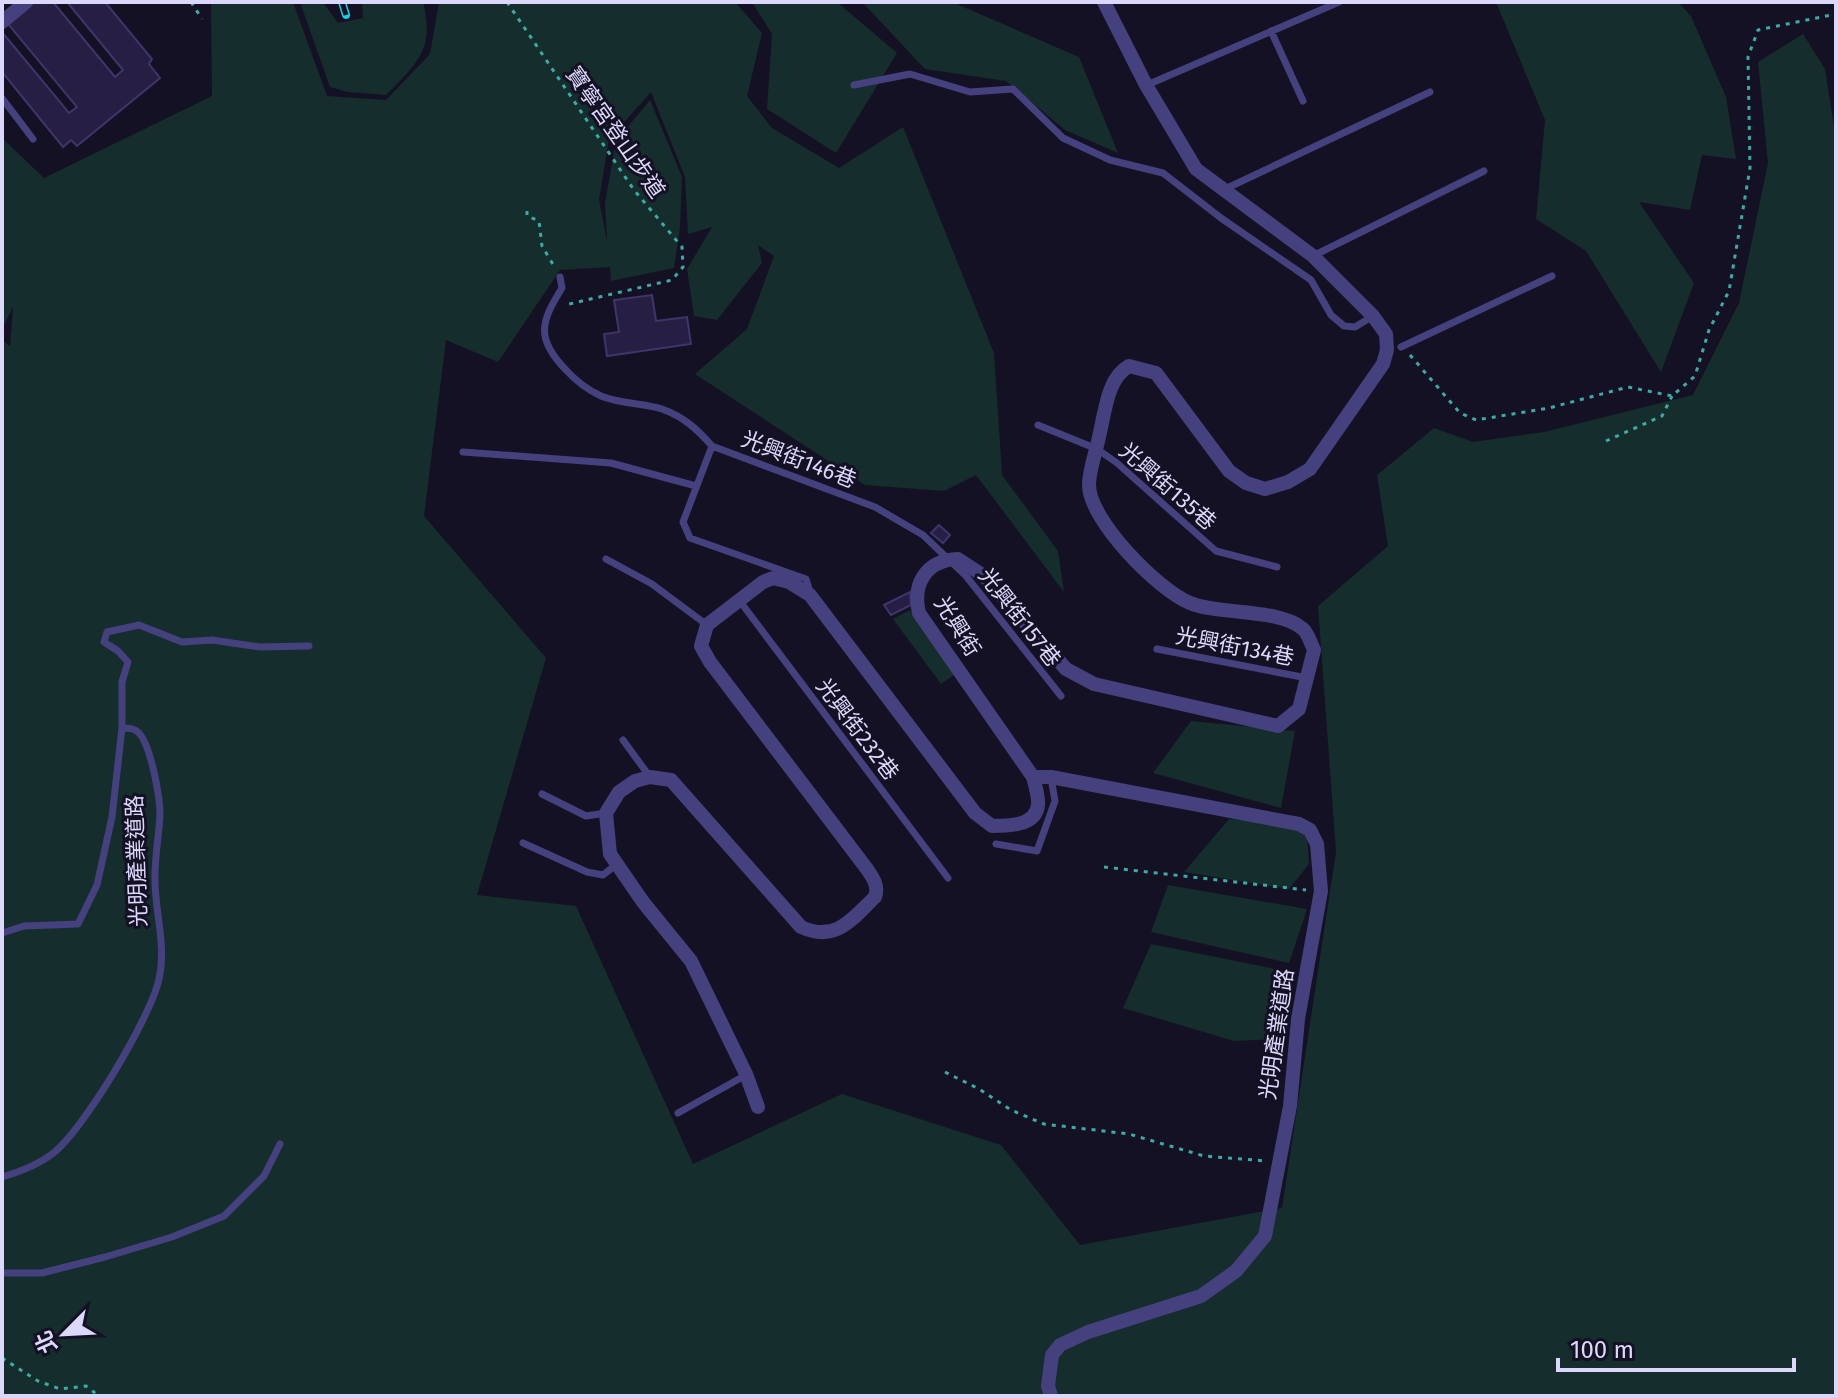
<svg xmlns="http://www.w3.org/2000/svg" width="1838" height="1398" font-family="'Fira Sans','Noto Sans TC',sans-serif">
  <style>
    .green { fill: #152d2c }
    .building { fill: #271f43; stroke: #40346c; stroke-width: 2 }
    .lines { fill: none; stroke-linecap: round; stroke-linejoin: round }
    .path { stroke: #3caba5; stroke-width: 3; stroke-dasharray: 4 6; stroke-linecap: butt }
    .service { stroke: #44417e; stroke-width: 7 }
    .minor { stroke: #44417e; stroke-width: 14 }
    .rail-casing { stroke: #19cfe6; stroke-width: 8 }
    .rail { stroke: #151124; stroke-width: 5; stroke-dasharray: 15; stroke-linecap: butt }
    .labels { text-anchor: middle; stroke-width: 6; stroke-linejoin: round; paint-order: stroke }
    .street-label { font-size: 22px; fill: #dcd8fb; stroke: #151124 }
  </style>
  <rect width="100%" height="100%" fill="#151124"/>
  <path class="green" d="M211 2H293L327 96 386 100 430 54 439 2H735L762 33 747 96 772 128 839 168 903 127 994 353 1002 475 1058 551 1064 592 976 475 944 491 865 485 695 374 747 329 774 256 758 245 762 263 717 320 694 316 687 269 712 227 688 234 685 177 651 92 609 139 599 200 607 241 605 203 616 141 650 100 682 177 680 227 674 268 611 281 610 267 560 270 498 362 446 340 424 516 546 658 477 895 576 906 693 1164 842 1094 1001 1145 1080 1245 1282 1208 1336 852 1318 606 1388 546 1377 475 1434 428 1473 442 1544 432 1693 395 1739 303 1768 163 1758 62 1803 34 1825 69 1836 139V1396H2V340L10 346 13 307 3 327 2 138 44 178 212 96Z
    M300 2H323L338 23 363 18 362 2H423C435 50 417 63 386 95L348 92 330 87Z
    M752 2H837L897 53 836 153 767 109 772 34Z
    M862 2H952L1079 57 1118 153 1065 130 1006 81 925 69Z
    M1496 2H1678L1691 16 1726 97 1736 159 1702 155 1690 210 1639 202 1694 283 1661 372 1586 251 1536 219 1545 120Z
    M910 610 957 673 941 684 893 619Z
    M1191 721 1295 731 1281 808 1153 773Z
    M1229 819 1288 823 1307 834 1309 864 1289 889 1184 872Z
    M1168 885 1307 909 1289 963 1151 932Z
    M1151 944 1295 973 1278 1039 1234 1041 1123 1008Z"/>
  <path class="building" d="M35 2H53L115 77 123 70 67 2H105L152 59 149 64 160 78 77 146 71 140 63 147 2 72V32L69 113 77 107 8 24Z
    M652 295 656 321 687 317 691 344 607 356 604 334 619 332 614 300Z
    M939 525 950 535 943 543 931 533Z
    M910 592 911 605 891 615 884 605Z"/>
  <g class="lines">
    <path class="path" d="M191 2 202 19
      M507 2 634 190 682 247 683 267 672 280 565 305
      M527 211V216L539 221 542 246 554 266
      M1410 355 1460 413 1476 420 1549 408 1628 387 1672 396 1695 376 1709 330 1729 291 1750 168 1748 57 1758 30 1836 14
      M1606 441 1662 416 1672 396
      M1104 867 1306 890
      M945 1072 979 1089 1011 1110 1044 1124 1129 1134 1204 1156 1266 1161
      M2 1358 38 1381 60 1389 86 1386 99 1396"/>
    <path class="service" d="M1271 31 1303 101
      M854 85 910 74 970 92 1013 89 1063 138 1110 160 1163 173 1221 218 1311 280 1331 315 1344 326 1355 327 1373 316
      M1147 85 1339 2
      M2 98 33 139
      M1225 189 1430 92
      M1313 256 1484 171
      M560 277 562 288C540 323 536 339 566 370 576 381 588 390 601 396 620 404 643 403 662 409 684 417 697 429 712 446
      M1401 347 1552 276
      M1038 425 1097 449 1117 463 1216 551 1277 567
      M463 452 611 463 696 486
      M606 559 652 584 707 625
      M810 592 806 579 690 538 683 522 712 446 875 507 923 535 966 576 1061 696
      M739 600 948 878
      M1157 649 1307 678
      M122 728V682L128 662 118 651 104 642 107 632 139 625 182 642 212 640 260 647 309 646
      M623 740 650 777
      M542 794 586 816 606 813
      M523 843 587 872 603 875 617 864
      M996 844 1037 851 1055 801 1051 778
      M2 933 24 926 78 924 97 885 112 817 122 728C129 728 134 728 139 733 151 746 160 797 160 815 159 835 155 855 155 876 154 910 167 944 159 979 151 1017 83 1131 52 1154 38 1165 19 1172 2 1177
      M678 1113 746 1075
      M2 1273H42L105 1257 172 1237 224 1216 264 1176 280 1144"/>
    <path class="minor" d="M2 22 26 2
      M1033 777H1051L1299 824 1310 830 1317 844 1321 891 1298 1019 1290 1106 1265 1236 1236 1271 1201 1296 1088 1332 1060 1345 1052 1355 1048 1386 1051 1396
      M758 1107 746 1074 691 961 643 902 610 854 606 813 619 792 635 781 650 777 671 780 801 927C836 943 852 919 875 897 879 886 873 878 867 869L710 662 701 646 707 625 763 582 773 578 789 582 810 595 975 813 992 826C1008 826 1036 826 1038 805 1039 797 1035 785 1033 777L919 613C912 584 926 560 958 559L984 576 1066 669 1094 684 1278 726 1299 709 1314 650C1311 644 1308 633 1303 629 1280 608 1218 615 1190 603 1158 590 1089 520 1089 485 1089 470 1096 452 1099 437 1105 413 1107 378 1129 366L1156 373 1229 471 1246 483 1265 489 1288 482 1310 469 1383 364 1387 350 1386 334 1373 316 1313 256 1196 169 1146 85 1104 2"/>
    <defs>
      <path id="rail" d="M342 2 346 15"/>
    </defs>
    <use href="#rail" class="rail-casing"/>
    <use href="#rail" class="rail"/>
  </g>
  <g class="labels">
    <g class="street-label">
      <text transform="translate(616 132) rotate(55)" y="8">寶寧宮登山步道</text>
      <text transform="translate(799 459) rotate(21)" y="8">光興街146巷</text>
      <text transform="translate(1168 486) rotate(41)" y="8">光興街135巷</text>
      <text transform="translate(1020 617) rotate(52)" y="8">光興街157巷</text>
      <text transform="translate(958 626) rotate(58)" y="8">光興街</text>
      <text transform="translate(1235 646) rotate(11)" y="8">光興街134巷</text>
      <text transform="translate(858 729) rotate(53)" y="8">光興街232巷</text>
      <text transform="translate(136 861) rotate(-92)" y="8">光明產業道路</text>
      <text transform="translate(1276 1034) rotate(-82)" y="8">光明產業道路</text>
    </g>
  </g>
  <rect width="1838" height="1398" fill="none" stroke="#dcd8fb" stroke-width="8"/>
  <g transform="translate(64 1334) rotate(246)" stroke="#151124" stroke-width="6" paint-order="stroke">
  <path d="M0-6L14 30L0 20L-14 30Z" fill="#dcd8fb"/>
  <text y="-12" font-size="22" font-weight="bold" text-anchor="middle" fill="#dcd8fb">北</text>
  </g>
  <path d="M1558 1358v12h236v-12" fill="none" stroke="#dcd8fb" stroke-width="4"/>
  <text x="1570" y="1358" font-size="24" fill="#dcd8fb" stroke="#151124" stroke-width="6" paint-order="stroke">100 m</text>
</svg>
